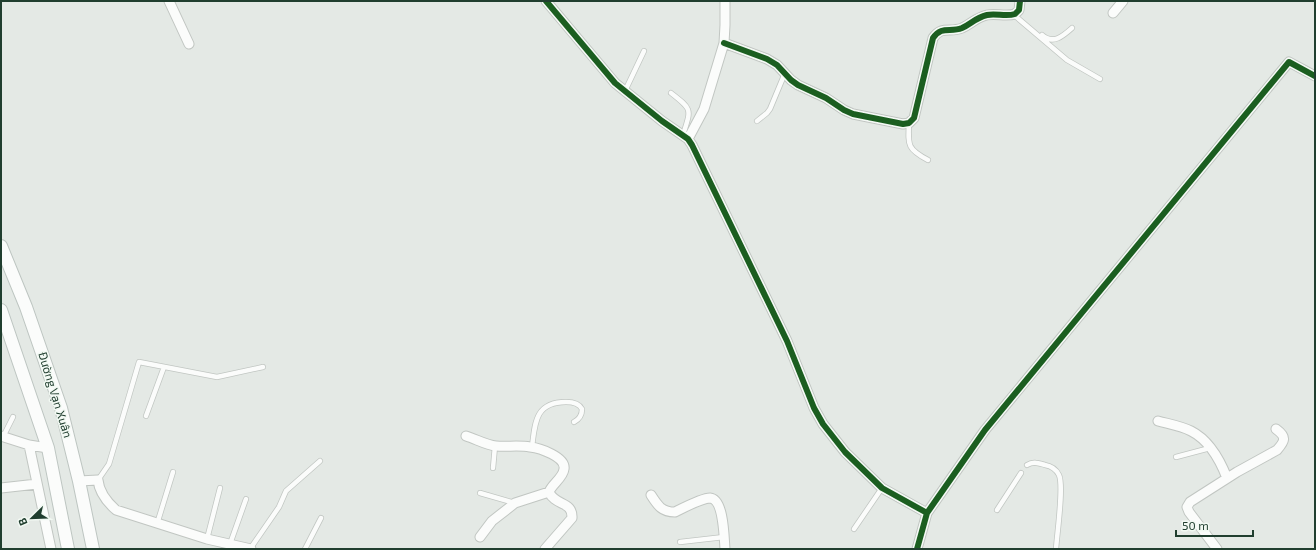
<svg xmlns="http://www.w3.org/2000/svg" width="1316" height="550" font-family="'Exo 2',sans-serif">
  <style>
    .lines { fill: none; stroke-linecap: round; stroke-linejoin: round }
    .lane-casing { stroke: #c1c6c2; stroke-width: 6 }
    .street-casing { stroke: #c1c6c2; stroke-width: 11 }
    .secondary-casing { stroke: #bdc5c1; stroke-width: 14 }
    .lane { stroke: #fbfcfb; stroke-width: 4.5 }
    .street { stroke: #fbfcfb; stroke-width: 9 }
    .secondary { stroke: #fbfcfb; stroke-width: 12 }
    .cycleway-casing { stroke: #f2f9f3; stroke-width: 8 }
    .cycleway { stroke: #1b5e20; stroke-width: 6 }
    .labels { text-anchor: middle; stroke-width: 3; stroke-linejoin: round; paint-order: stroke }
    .street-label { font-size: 12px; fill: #203e2f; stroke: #f2f9f3 }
  </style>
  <rect width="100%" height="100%" fill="#e4e9e5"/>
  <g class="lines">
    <defs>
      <path id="lane" d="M1014 15 1067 60 1100 79
        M1042 35C1053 45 1063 36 1072 28
        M625 91 644 51
        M671 93C693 110 691 109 683 135
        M757 121 767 113 770 109 785 73
        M909 123C908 145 907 149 928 160
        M146 416 164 367
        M3 437 13 417
        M532 447C535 423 535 402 566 402 572 402 579 403 582 409 582 415 580 419 574 422
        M1176 457 1210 448
        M1027 465C1033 461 1038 463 1045 465 1051 466 1056 469 1059 475 1064 486 1057 534 1056 549
        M493 468 495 446
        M98 480 109 464 139 362 217 377 263 367
        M480 493 515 503
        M997 510 1021 473
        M157 524 173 472
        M854 529 882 488
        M207 539 220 488
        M680 542 724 537
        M230 544 246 499
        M250 549 279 507 286 491 320 461
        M305 549 321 518"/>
      <path id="street" d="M169 1 189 44
        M546 1 615 83 662 121 688 139 692 145 787 341 814 408 823 424 845 452 882 488 927 513
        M1113 13 1123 1
        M724 43 767 59 777 65 791 80 798 85 826 98 844 110 853 114 903 124 909 123 914 118 933 38C942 25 950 33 962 28 971 24 975 18 987 15 996 13 1006 17 1015 14L1019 10 1020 1
        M688 139 704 109 724 43 725 25V1
        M1158 421C1169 424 1181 426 1191 431 1209 440 1220 460 1227 478
        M1 436 29 445 48 448
        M466 436C476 439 486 445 496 446 507 447 519 445 530 447 540 448 566 457 564 469 563 478 552 484 549 492 555 506 573 501 572 518L545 549
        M29 445 51 549
        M79 481 98 480C99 492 107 502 116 510L207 539 251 549
        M1 488 37 484
        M651 495C658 506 662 512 675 512 683 508 702 498 710 498 724 499 724 538 725 549
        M480 537 492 521 515 503 549 492
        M917 549 927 513 985 430 1289 62 1315 76
        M1217 549 1189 512 1187 507 1190 502 1237 472 1277 450C1285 441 1287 437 1276 429"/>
      <path id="secondary" d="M1 246 26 307 61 408 79 481 93 549
        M1 310 48 448 68 549"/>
    </defs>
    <use href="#lane" class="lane-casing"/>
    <use href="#street" class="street-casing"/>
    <use href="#secondary" class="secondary-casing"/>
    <use href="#lane" class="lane"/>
    <use href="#street" class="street"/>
    <use href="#secondary" class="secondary"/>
    <defs>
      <path id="cycleway" d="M546 1 615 83 662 121 688 139 692 145 787 341 814 408 823 424 845 452 882 488 927 513
        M724 43 767 59 777 65 791 80 798 85 826 98 844 110 853 114 903 124 909 123 914 118 933 38C942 25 950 33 962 28 971 24 975 18 987 15 996 13 1006 17 1015 14L1019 10 1020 1
        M917 549 927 513 985 430 1289 62 1315 76"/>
    </defs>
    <use href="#cycleway" class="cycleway-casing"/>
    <use href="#cycleway" class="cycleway"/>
  </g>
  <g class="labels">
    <g class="street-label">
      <text transform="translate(55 395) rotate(73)" y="4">Đường Vạn Xuân</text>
    </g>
  </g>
  <rect width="1316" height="550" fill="none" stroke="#203e2f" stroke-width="4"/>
  <g transform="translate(32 518) rotate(247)" stroke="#f2f9f3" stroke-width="3" paint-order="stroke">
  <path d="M0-3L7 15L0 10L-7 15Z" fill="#203e2f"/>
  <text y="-6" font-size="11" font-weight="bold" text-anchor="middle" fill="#203e2f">B</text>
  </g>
  <path d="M1176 530v6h77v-6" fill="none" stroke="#203e2f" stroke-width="2"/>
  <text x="1182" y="530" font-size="12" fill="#203e2f" stroke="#f2f9f3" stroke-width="3" paint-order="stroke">50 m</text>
</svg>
